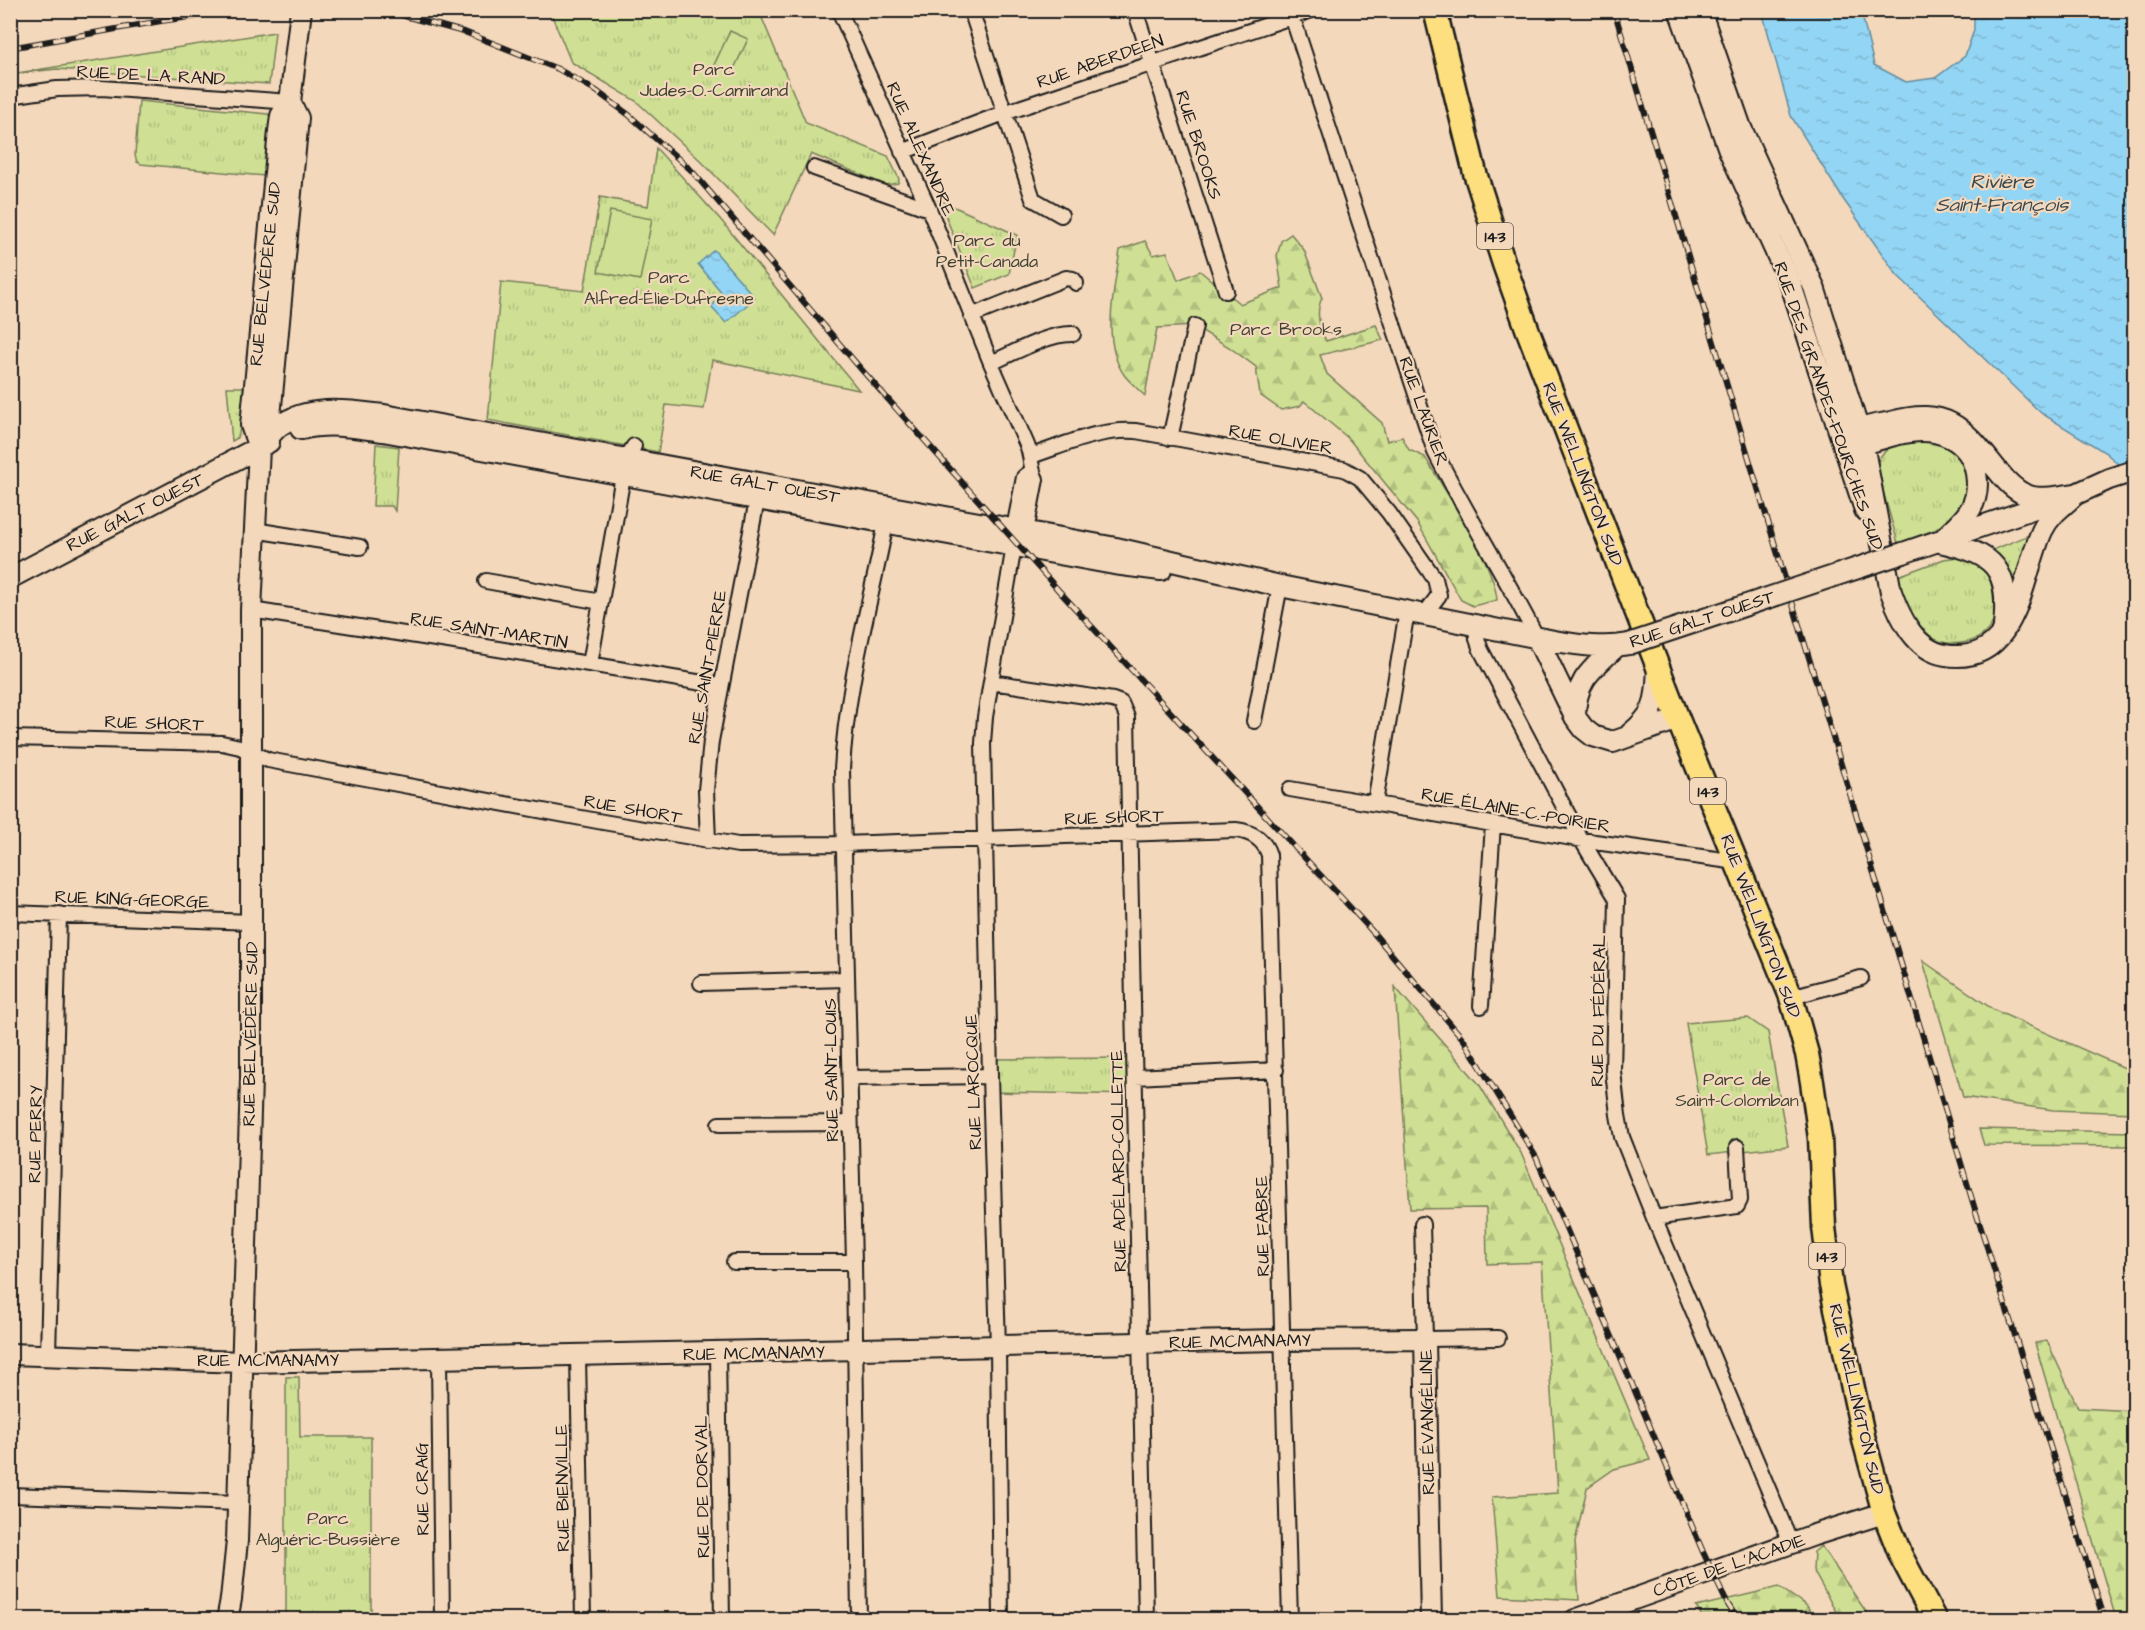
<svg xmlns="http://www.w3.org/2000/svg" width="2145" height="1630" font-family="'Architects Daughter',sans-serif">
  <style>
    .grass { fill: url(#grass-tufts); stroke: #767e58; stroke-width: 1.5 }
    .forest { fill: url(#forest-firs); stroke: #767e58; stroke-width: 1.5 }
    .garden { fill: #cfe094; stroke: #767e58; stroke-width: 1.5 }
    .water { fill: url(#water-ripples); stroke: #638b9e; stroke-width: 1.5 }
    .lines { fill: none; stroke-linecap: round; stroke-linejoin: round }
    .street-casing { stroke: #1c1c1c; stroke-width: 18 }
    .secondary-casing { stroke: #1c1c1c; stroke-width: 24 }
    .primary-casing { stroke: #1c1c1c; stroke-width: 27 }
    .street { stroke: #f4d8bb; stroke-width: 14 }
    .secondary { stroke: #f4d8bb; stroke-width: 20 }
    .primary { stroke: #fddf80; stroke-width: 22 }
    .rail-casing { stroke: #1c1c1c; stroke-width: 6 }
    .rail { stroke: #f4d8bb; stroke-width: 4; stroke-dasharray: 11; stroke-linecap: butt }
    .secondary-bridge-casing { stroke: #1c1c1c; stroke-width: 24; stroke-linecap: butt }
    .secondary-bridge { stroke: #f4d8bb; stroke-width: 20 }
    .labels { text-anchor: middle; stroke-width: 4.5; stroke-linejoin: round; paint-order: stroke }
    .shield { fill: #f4d8bb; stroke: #5d544c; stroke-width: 1.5 }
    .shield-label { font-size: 16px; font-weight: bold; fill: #1c1c1c }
    .street-label { font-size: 18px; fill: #1c1c1c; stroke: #f4d8bb }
    .park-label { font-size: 18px; fill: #404334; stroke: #f4d8bb }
    .water-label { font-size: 20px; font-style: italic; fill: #3a4a52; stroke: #f4d8bb }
  </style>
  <defs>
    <pattern id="grass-tufts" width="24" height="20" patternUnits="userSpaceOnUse" patternTransform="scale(1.5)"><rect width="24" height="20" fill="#cfe094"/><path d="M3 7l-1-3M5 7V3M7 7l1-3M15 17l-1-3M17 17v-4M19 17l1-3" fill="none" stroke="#b1c07f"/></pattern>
    <pattern id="forest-firs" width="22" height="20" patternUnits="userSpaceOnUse" patternTransform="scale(1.5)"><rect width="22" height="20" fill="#cfe094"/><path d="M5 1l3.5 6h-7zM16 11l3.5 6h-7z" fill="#b1c07f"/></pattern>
    <pattern id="water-ripples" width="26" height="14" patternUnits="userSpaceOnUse" patternTransform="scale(1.5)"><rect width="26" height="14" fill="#93d5f4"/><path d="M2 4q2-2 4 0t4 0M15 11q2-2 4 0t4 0" fill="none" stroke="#7eb6d1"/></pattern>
  </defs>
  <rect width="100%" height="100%" fill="#f4d8bb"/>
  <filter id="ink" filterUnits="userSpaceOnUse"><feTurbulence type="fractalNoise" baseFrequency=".0167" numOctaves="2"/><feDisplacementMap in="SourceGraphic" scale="12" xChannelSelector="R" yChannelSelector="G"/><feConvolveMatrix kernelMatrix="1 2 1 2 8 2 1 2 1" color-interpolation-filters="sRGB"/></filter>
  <g filter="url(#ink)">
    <path class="grass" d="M550 11H759L806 123 888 156 899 179 898 183 886 185 811 154 773 235 701 161 636 101 571 62Z
      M275 32 269 84 57 69 11 74Z
      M139 101 268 114 271 118 264 176 141 164 137 162 135 155Z
      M656 148 720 219 859 390 712 360 704 409 666 405 658 452 488 420 501 282 584 291 600 197 648 206Z
      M939 200 1017 235 1009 274 975 288Z
      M227 387H244L239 434 236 439 232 441Z
      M1929 438 1950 446 1970 468 1971 494 1948 525 1898 543 1876 467C1882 443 1907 440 1929 438Z
      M376 444 399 447 395 511 392 506H373Z
      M2036 532 2018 589 2002 564 1988 552Z
      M1958 557C1977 559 1985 568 1998 581 1997 594 1998 611 1993 622 1981 647 1944 649 1924 634 1908 622 1901 596 1893 578L1944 559Z
      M1748 1018 1768 1032 1788 1146 1708 1155 1686 1023Z
      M1134 1058 1135 1095 992 1092 989 1059Z
      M286 1377H299L300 1437H371V1619H286Z"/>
    <path class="forest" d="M1291 234 1304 250 1322 298C1315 312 1319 327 1326 341L1376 325 1383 340 1320 355 1327 374 1382 423 1387 441 1402 437 1409 450 1425 457C1445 492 1494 561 1497 600L1473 606 1461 600 1417 522 1348 438 1304 401 1300 406 1281 410 1260 395 1256 367 1229 347 1194 326 1157 328 1145 396C1139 390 1131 383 1125 376 1100 342 1115 288 1120 250L1145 241 1153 255 1167 252 1178 280 1200 271 1240 304 1282 288 1277 256 1281 241Z
      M1923 961 1994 1010 2134 1072V1113L2053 1110 1963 1097Z
      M1395 987 1479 1084 1521 1153 1650 1460 1614 1469 1587 1488 1575 1542 1579 1600 1500 1596 1492 1497 1558 1493 1542 1262 1487 1264 1486 1208 1410 1209Z
      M1979 1129 2134 1132V1146L1984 1145Z
      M2047 1341 2078 1408 2134 1411V1619H2116L2035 1343Z
      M1821 1546 1871 1619H1840L1813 1570 1814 1552Z
      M1779 1587 1807 1606 1815 1619H1704L1696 1607Z"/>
    <path class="garden" d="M730 31 748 39 732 73 714 65Z
      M610 211 652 219 640 280 598 272Z"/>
    <path class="water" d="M1762 11H1861L1874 65 1906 82 1935 78 1965 56 1974 30V11H2134V479L2106 453 2041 413 1897 275 1843 199 1791 116Z
      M714 250 755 298 726 323 711 307 723 294 698 264Z"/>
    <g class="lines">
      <defs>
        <path id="street" d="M839 10 929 209 991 363 1027 445C1032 457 1030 469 1036 479L1028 521 1019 531 1014 546 985 717 983 743 990 1076 998 1347 1001 1620
          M971 10 1033 199 1061 215
          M1135 10 1226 291
          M1290 10 1435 452C1467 515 1505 575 1537 638
          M10 96 57 89 102 88 290 102
          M902 152 1004 113 1312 10
          M814 168 929 209
          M971 316 1066 278 1073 279 1076 283
          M991 363C1014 353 1048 333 1073 334
          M1170 438 1195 326
          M1031 456C1065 445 1100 428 1136 431L1344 469 1360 478 1389 513 1435 579 1439 595 1424 615
          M254 530 360 547
          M1019 531 1016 518 1024 477 1032 471
          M486 581 601 602
          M251 610 474 645 721 686
          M1476 626 1477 639 1481 650 1581 839 1617 899 1613 1071 1618 1115 1622 1137 1654 1218 1791 1543
          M590 664 626 459 634 446
          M991 682 1113 700 1121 703 1127 717 1146 1620
          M1254 721 1280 586
          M10 738 222 743 240 747 268 760 603 822 738 845 842 844 1236 830C1252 832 1264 839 1269 855L1290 1620
          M1290 789 1595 842 1737 862
          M1375 803 1407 611
          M708 841 706 790 711 741 757 500
          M10 913 252 922
          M701 983 847 979
          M1791 997 1861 978
          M1481 1006 1493 824
          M1135 1077 1276 1070
          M850 1078 990 1076
          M719 1124 850 1123
          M1654 1218 1737 1206 1740 1200 1737 1147
          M1422 1224 1425 1339 1498 1338
          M734 1262H854
          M718 1353 722 1620
          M48 1355 59 914
          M578 1356 583 1620
          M439 1359 442 1620
          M10 1495 238 1503
          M859 1620 854 1262 842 770C846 687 870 605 886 523"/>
        <path id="secondary" d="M1679 10 1729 150 1791 285 1865 510
          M1700 10 1741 128 1814 287 1863 444 1891 592C1900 617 1915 650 1945 655 2018 667 2022 575 2042 531 2049 515 2064 505 2076 494
          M301 429C329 422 355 427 383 431L1114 564 1161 570
          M1849 438C1862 425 1874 426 1891 422 1949 406 1964 429 1998 471 2006 481 2014 490 2026 495 2040 501 2061 496 2076 494
          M263 443C268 438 273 431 279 426 309 404 350 411 384 415L1116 548 1280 586 1554 641C1579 645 1604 649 1629 644
          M1850 444C1869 445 1886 436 1904 433 1936 426 1970 438 1976 473 1981 503 1967 517 1946 536
          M259 448 251 425 255 385 279 131 281 116 290 102 301 10
          M1940 542C1995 554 2010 568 2004 626
          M1903 553 2076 494 2109 479 2134 471
          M10 578 269 442
          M1537 638 1575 717 1584 729 1593 736 1613 742 1678 719
          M1575 717C1575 680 1592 669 1617 646
          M1630 734C1657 712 1656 701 1658 668
          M10 1354 242 1362 1282 1340 1425 1339 1431 1620
          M227 1620 231 1599 237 1541 251 1079V610L259 448 270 417 298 118 290 102
          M1575 1620 1814 1535 1884 1513"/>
        <path id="primary" d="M1435 10 1475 173 1504 264 1528 331 1678 719 1791 997 1807 1054 1812 1082 1820 1138 1824 1227 1831 1285 1864 1440 1884 1513 1901 1556 1935 1620"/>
      </defs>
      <use href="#street" class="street-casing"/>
      <use href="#secondary" class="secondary-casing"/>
      <use href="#primary" class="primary-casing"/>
      <use href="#street" class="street"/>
      <use href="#secondary" class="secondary"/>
      <use href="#primary" class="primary"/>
      <defs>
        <path id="rail" d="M364 10 401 15 467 33 558 69 595 90 629 115 691 170 861 369 1060 592 1371 930 1464 1040 1536 1157 1703 1552 1727 1603 1738 1620
          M1614 10 1974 1206 2105 1620
          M10 48 161 21 241 10"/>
      </defs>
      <use href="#rail" class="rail-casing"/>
      <use href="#rail" class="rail"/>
      <defs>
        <path id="secondary-bridge" d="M1629 644 1903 553"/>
      </defs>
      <use href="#secondary-bridge" class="secondary-bridge-casing"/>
      <use href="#secondary-bridge" class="secondary-bridge"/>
    </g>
  </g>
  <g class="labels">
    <g class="shield">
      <rect x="1477" y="223" width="36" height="26" rx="4.5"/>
      <rect x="1690" y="778" width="36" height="26" rx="4.5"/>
      <rect x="1809" y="1243" width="36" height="26" rx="4.5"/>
    </g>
    <g class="shield-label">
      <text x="1495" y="242">143</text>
      <text x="1708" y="797">143</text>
      <text x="1827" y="1262">143</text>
    </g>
    <g class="street-label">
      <text transform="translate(1100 61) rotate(-19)" y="6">RUE ABERDEEN</text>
      <text transform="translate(151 75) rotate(3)" y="6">RUE DE LA RAND</text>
      <text transform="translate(1199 145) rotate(72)" y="6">RUE BROOKS</text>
      <text transform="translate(921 149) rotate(66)" y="6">RUE ALEXANDRE</text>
      <text transform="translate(265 274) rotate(-84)" y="6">RUE BELVÉDÈRE SUD</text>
      <text transform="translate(1829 406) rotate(71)" y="6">RUE DES GRANDES-FOURCHES SUD</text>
      <text transform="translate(1424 411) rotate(70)" y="6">RUE LAURIER</text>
      <text transform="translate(1281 439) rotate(10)" y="6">RUE OLIVIER</text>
      <text transform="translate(1583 474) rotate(69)" y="6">RUE WELLINGTON SUD</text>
      <text transform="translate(765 484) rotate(10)" y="6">RUE GALT OUEST</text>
      <text transform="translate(135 512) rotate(-27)" y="6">RUE GALT OUEST</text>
      <text transform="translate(1702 619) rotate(-18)" y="6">RUE GALT OUEST</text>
      <text transform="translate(489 630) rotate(9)" y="6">RUE SAINT-MARTIN</text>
      <text transform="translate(707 667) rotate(-80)" y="6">RUE SAINT-PIERRE</text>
      <text transform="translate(154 723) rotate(2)" y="6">RUE SHORT</text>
      <text transform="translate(633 809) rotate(10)" y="6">RUE SHORT</text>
      <text transform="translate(1516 810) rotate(10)" y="6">RUE ÉLAINE-C.-POIRIER</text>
      <text transform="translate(1114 817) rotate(-2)" y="6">RUE SHORT</text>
      <text transform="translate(132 899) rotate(2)" y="6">RUE KING-GEORGE</text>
      <text transform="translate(1761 926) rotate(69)" y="6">RUE WELLINGTON SUD</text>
      <text transform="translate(1598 1011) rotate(-89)" y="6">RUE DU FÉDÉRAL</text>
      <text transform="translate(250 1034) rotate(-89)" y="6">RUE BELVÉDÈRE SUD</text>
      <text transform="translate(831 1070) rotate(-91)" y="6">RUE SAINT-LOUIS</text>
      <text transform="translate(973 1082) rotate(-92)" y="6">RUE LAROCQUE</text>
      <text transform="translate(35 1134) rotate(-89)" y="6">RUE PERRY</text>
      <text transform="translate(1118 1161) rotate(-91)" y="6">RUE ADÉLARD-COLLETTE</text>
      <text transform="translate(1262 1226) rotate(-91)" y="6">RUE FABRE</text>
      <text transform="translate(1240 1341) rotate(-1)" y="6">RUE MCMANAMY</text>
      <text transform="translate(754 1353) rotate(-1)" y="6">RUE MCMANAMY</text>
      <text x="268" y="1366">RUE MCMANAMY</text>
      <text transform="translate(1857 1399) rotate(77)" y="6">RUE WELLINGTON SUD</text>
      <text transform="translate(1427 1422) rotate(-91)" y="6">RUE ÉVANGÉLINE</text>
      <text transform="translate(702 1487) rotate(-91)" y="6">RUE DE DORVAL</text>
      <text transform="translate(562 1488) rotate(-91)" y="6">RUE BIENVILLE</text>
      <text transform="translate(422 1489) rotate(-91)" y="6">RUE CRAIG</text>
      <text transform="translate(1729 1565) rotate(-19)" y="6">CÔTE DE L'ACADIE</text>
    </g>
    <g class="park-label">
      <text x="714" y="75">Parc<tspan x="714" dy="21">Judes-O.-Camirand</tspan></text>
      <text x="987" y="246">Parc du<tspan x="987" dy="21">Petit-Canada</tspan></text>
      <text x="669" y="283">Parc<tspan x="669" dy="21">Alfred-Élie-Dufresne</tspan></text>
      <text x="1286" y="335">Parc Brooks</text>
      <text x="1737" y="1085">Parc de<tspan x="1737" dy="21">Saint-Colomban</tspan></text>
      <text x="328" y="1524">Parc<tspan x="328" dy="21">Alguéric-Bussière</tspan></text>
    </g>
    <g class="water-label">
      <text x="2002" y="188">Rivière<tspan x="2002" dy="23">Saint-François</tspan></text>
    </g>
  </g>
  <rect width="2145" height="1630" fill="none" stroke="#f4d8bb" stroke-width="36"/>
  <rect x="18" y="18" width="2109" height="1594" fill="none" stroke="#1c1c1c" stroke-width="2" filter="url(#ink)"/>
</svg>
